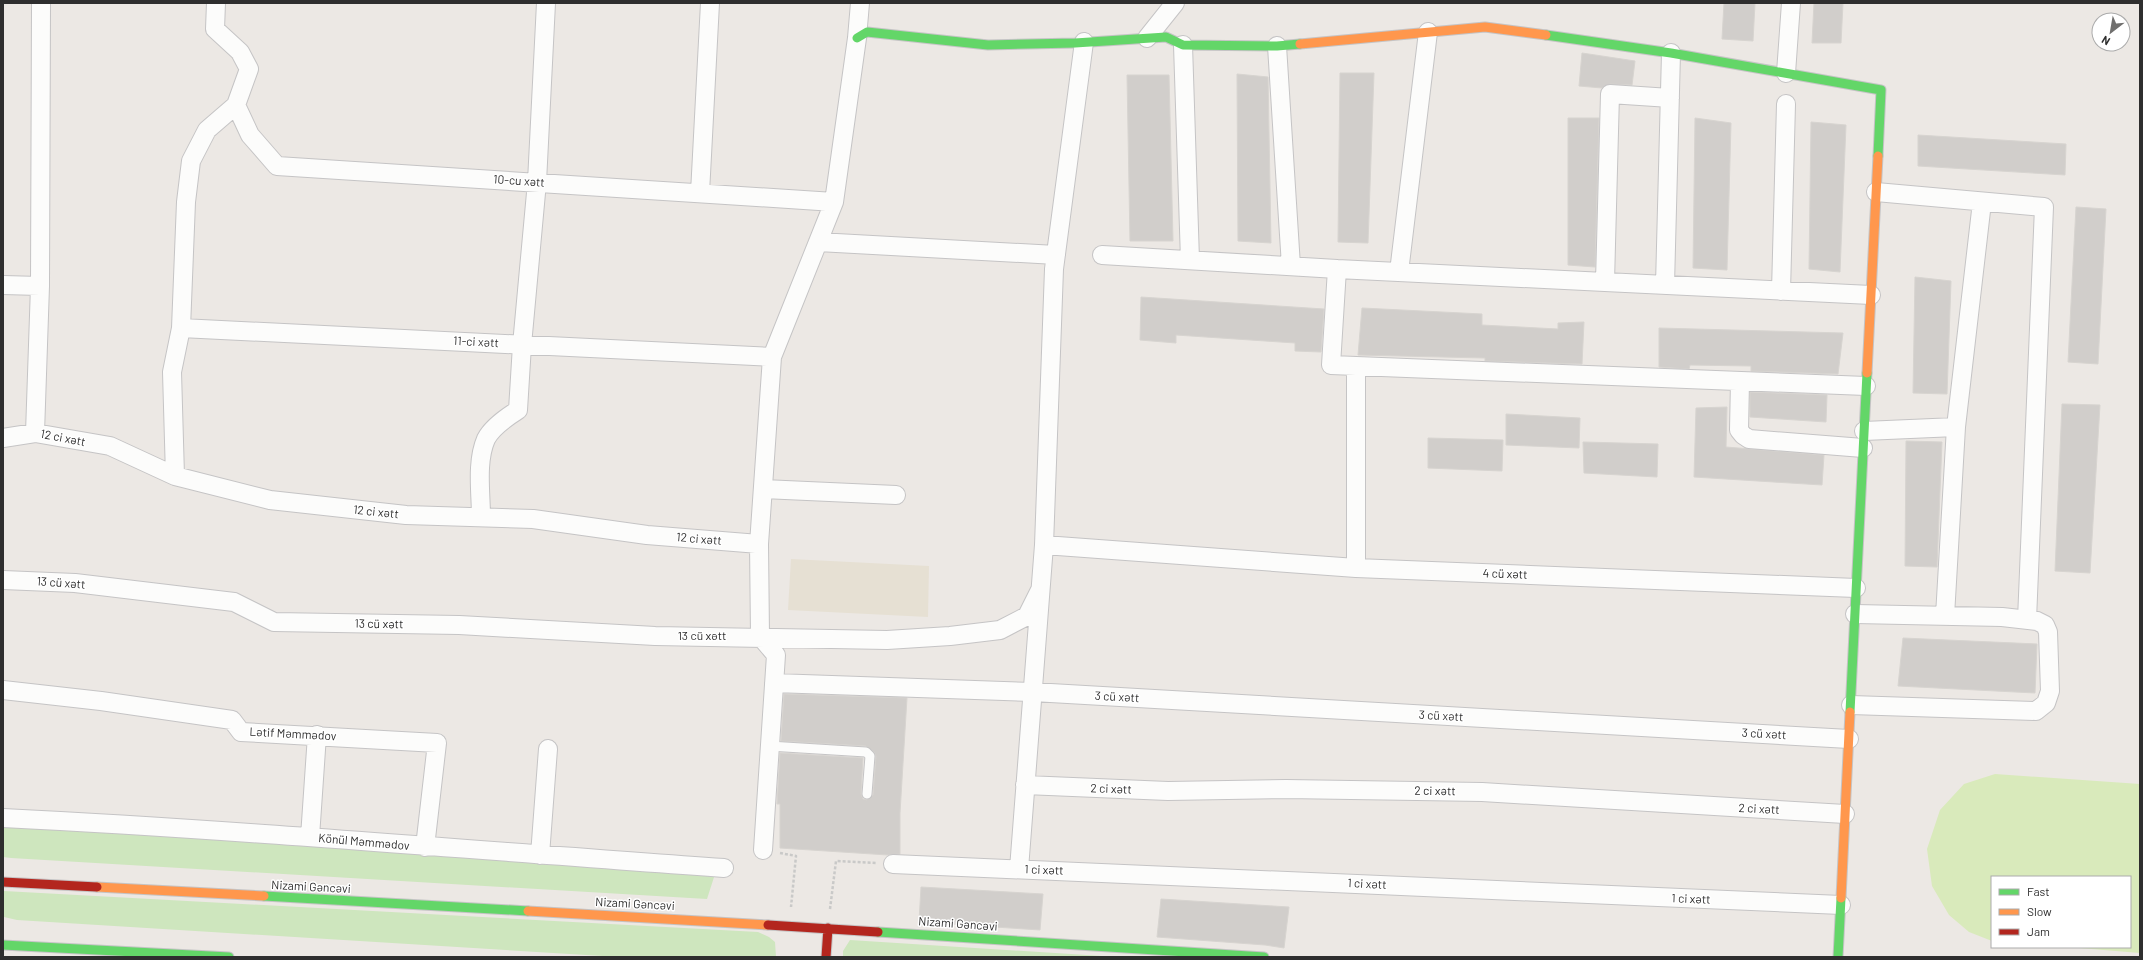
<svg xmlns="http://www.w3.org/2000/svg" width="2143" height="960" font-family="Barlow,sans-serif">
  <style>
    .education { fill: #e6e0d3 }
    .green { fill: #cee6be }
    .pitch { fill: #d9eabb }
    .building { fill: #d1cecb; stroke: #d7d4d0 }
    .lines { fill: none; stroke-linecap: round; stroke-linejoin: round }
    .lane-casing { stroke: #c5c4c5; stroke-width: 11 }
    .street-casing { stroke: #c5c4c5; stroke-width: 20 }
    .fast-casing { stroke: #c5c4c5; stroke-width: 11 }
    .slow-casing { stroke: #c5c4c5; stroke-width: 11 }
    .jam-casing { stroke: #c5c4c5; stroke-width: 11 }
    .path { stroke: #c9c9c8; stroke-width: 2.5; stroke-dasharray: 3 2; stroke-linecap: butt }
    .lane { stroke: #fcfcfb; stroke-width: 9 }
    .street { stroke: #fcfcfb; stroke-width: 18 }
    .fast { stroke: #63d668; stroke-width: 9 }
    .slow { stroke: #ff974d; stroke-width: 9 }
    .jam { stroke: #b3261e; stroke-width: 9 }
    .labels { text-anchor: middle; stroke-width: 3; stroke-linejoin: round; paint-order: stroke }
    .street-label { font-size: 12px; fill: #2e2e2e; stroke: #fff }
  </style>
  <rect width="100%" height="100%" fill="#ece8e4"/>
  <path class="education" d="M791 559 929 566 928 617 788 610Z"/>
  <path class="green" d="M3 824 715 874 707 899 11 858 3 857Z
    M4 891 758 932 769 937 775 942 776 957H619L17 920 4 917Z
    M850 940 1118 957H843V951Z"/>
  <path class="pitch" d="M1995 774 2140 784V953L2067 947H2130V877H1992V941L1969 932 1949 915 1932 886 1927 849 1940 810 1964 784Z"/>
  <path class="building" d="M1724 3H1755L1753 41 1722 39Z
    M1814 3H1843L1841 43H1812Z
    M1582 53 1635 61 1632 85 1610 84 1602 88 1579 86Z
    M1340 73H1374L1368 243 1338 242Z
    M1237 74 1268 77 1271 243 1238 241Z
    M1127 75H1169L1173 241H1130Z
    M1568 118H1599L1595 267 1568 265Z
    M1695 118 1731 123 1727 270 1693 268Z
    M1811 122 1846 125 1840 272 1809 269Z
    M1918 135 2066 144 2065 175 1918 166Z
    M2076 207 2106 209 2098 364 2068 362Z
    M1915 277 1951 281 1947 394 1913 393Z
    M1141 297 1324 309 1321 352 1295 351V343L1176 335V343L1140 340Z
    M1362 308 1482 314V325L1558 329V323L1584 322 1582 364 1485 361V358L1358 355Z
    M1659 328 1843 333 1838 374 1751 371V366L1690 365 1689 369 1659 367Z
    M1750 392 1827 395 1826 422 1750 417Z
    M2062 404 2100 405 2090 573 2055 571Z
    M1727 407 1726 447 1824 455 1822 485 1694 477 1696 408Z
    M1506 414 1580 418 1579 448 1506 445Z
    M1428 438 1503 440 1502 471 1428 468Z
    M1906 441 1942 442 1937 567 1905 566Z
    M1583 442 1658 444 1657 477 1584 473Z
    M1903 638 2037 644 2035 693 1898 686Z
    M784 694 907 698 900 813V854L888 855 780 848V804H777L780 753 863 758 861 794 863 799 867 800 873 795 876 756 874 752 866 746 781 741Z
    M921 887 1043 894 1040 930 919 922Z
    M1161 899 1289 907 1284 948 1265 945 1157 937Z"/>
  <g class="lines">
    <defs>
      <path id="lane" d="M769 746 866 752 870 756 867 794"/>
      <path id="street" d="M1147 38 1175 3
        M1084 42 1054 269 1044 545 1356 568
        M1183 45 1190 260
        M1277 46 1291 266
        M1786 73 1791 3
        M1670 98 1610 94 1605 282 1871 295
        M236 105 250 135 277 166 834 202
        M1876 192 2044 207 2027 620
        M700 193 710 3
        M818 242 1056 255
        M1102 255 1337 269
        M1399 272 1428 32
        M1605 282 1337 269 1331 365 1866 386
        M3 285 40 286
        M1665 285 1671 53
        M1781 291 1786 104
        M181 328 772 357
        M1356 366V568L1856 588
        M1740 381 1739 430 1743 435 1749 439 1863 448
        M1864 431 1956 427
        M35 433 40 286 41 3
        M3 438 35 433 110 446 175 476 270 500 406 515 533 519 647 535 759 544
        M175 476 172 372 181 328 186 202 191 161 207 130 236 105 249 69 240 52 215 29 216 3
        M763 489 896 495
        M481 517C481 493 476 462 486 439 492 427 507 417 518 410L522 345 537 182 546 3
        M3 580 75 583 234 602 274 622 459 625 655 636 887 640 950 636 1000 630 1027 616 1040 590
        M1945 616 1956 427 1982 202
        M774 683 1033 692 1849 739
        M3 690 101 701 232 720 241 732 437 743 425 847
        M1851 705 2036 711 2046 703 2050 691 2048 632 2045 625 2037 621 2002 617 1855 614
        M1025 785 1168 791 1286 789 1482 792 1845 814
        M3 818C244 830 484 851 724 868
        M310 837 317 735
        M763 850 776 655 760 636 759 544 772 357 834 202 857 38 860 3
        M540 855 548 749
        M893 864 1841 905
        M1019 869 1044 545"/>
      <path id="fast" d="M1546 35 1671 53 1881 90 1878 156
        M857 38 867 32 988 45 1075 43 1166 37 1183 45 1277 46 1300 44
        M1850 712 1867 373
        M264 896 528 911
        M878 932 1264 957
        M3 945 229 957
        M1838 957 1841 898"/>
      <path id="slow" d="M1300 44 1485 27 1546 35
        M1867 373 1878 156
        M97 887 264 896
        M1841 898 1850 712
        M528 911 768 925"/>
      <path id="jam" d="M3 882 97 887
        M768 925 878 932
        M826 957 828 928"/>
    </defs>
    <use href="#lane" class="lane-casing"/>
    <use href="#street" class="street-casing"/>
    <use href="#fast" class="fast-casing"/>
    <use href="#slow" class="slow-casing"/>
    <use href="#jam" class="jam-casing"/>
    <path class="path" d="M780 853 796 856 791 907
      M830 909 836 861 877 863"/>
    <use href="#lane" class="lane"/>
    <use href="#street" class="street"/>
    <use href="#fast" class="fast"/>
    <use href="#slow" class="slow"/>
    <use href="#jam" class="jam"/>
  </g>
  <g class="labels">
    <g class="street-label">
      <text transform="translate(519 181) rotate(4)" y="4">10-cu xətt</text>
      <text transform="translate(476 342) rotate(3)" y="4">11-ci xətt</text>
      <text transform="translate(63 438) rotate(11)" y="4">12 ci xətt</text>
      <text transform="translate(376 512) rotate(6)" y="4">12 ci xətt</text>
      <text transform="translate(699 539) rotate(5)" y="4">12 ci xətt</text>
      <text transform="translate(1505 574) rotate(2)" y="4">4 cü xətt</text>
      <text transform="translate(61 583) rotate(4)" y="4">13 cü xətt</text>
      <text transform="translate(379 624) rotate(1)" y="4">13 cü xətt</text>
      <text x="702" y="640">13 cü xətt</text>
      <text transform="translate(1117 697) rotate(3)" y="4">3 cü xətt</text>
      <text transform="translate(1441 716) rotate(3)" y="4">3 cü xətt</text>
      <text transform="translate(293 734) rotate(3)" y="4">Lətif Məmmədov</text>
      <text transform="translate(1764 734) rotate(3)" y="4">3 cü xətt</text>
      <text transform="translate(1111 789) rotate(2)" y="4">2 ci xətt</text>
      <text transform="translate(1435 791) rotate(1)" y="4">2 ci xətt</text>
      <text transform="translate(1759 809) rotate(3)" y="4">2 ci xətt</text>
      <text transform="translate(364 842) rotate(5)" y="4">Könül Məmmədov</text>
      <text transform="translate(1044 870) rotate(2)" y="4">1 ci xətt</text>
      <text transform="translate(1367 884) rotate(3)" y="4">1 ci xətt</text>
      <text transform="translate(311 887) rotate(3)" y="4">Nizami Gəncəvi</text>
      <text transform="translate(1691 899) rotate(2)" y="4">1 ci xətt</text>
      <text transform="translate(635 904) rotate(3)" y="4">Nizami Gəncəvi</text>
      <text transform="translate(958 924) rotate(4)" y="4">Nizami Gəncəvi</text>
    </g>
  </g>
  <rect width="2143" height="960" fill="none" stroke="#2e2e2e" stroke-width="8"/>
  <rect x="1991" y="876" width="140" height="72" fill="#ffffff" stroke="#ababab"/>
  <rect x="1999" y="889" width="20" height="6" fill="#63d668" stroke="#ababab"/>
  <text x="2027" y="896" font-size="12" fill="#2e2e2e">Fast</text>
  <rect x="1999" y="909" width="20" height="6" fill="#ff974d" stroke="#ababab"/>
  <text x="2027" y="916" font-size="12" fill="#2e2e2e">Slow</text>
  <rect x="1999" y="929" width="20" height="6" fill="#b3261e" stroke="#ababab"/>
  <text x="2027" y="936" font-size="12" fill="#2e2e2e">Jam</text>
  <g transform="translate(2111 32) rotate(211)"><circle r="19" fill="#ffffff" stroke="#ababab"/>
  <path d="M0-3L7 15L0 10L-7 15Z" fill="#706f6e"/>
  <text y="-6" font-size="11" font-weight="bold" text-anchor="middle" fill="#2e2e2e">N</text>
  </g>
</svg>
